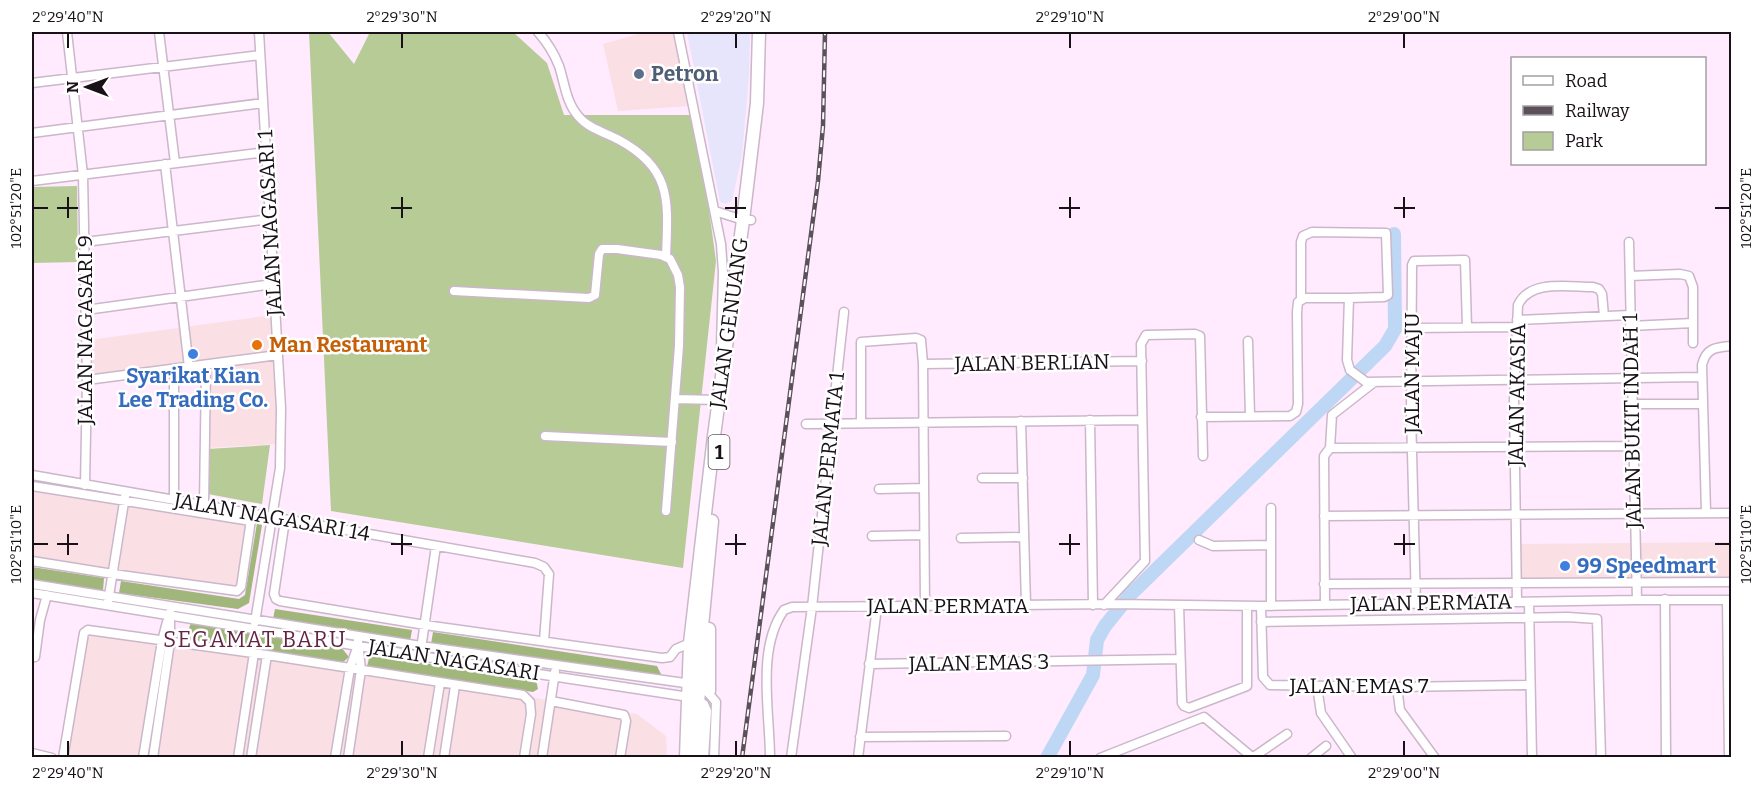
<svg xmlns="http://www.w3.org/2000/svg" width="1763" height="789" font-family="Bitter,serif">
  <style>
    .commercial { fill: #fae0e5 }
    .industrial { fill: #e7e5fb }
    .green { fill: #b7cb96 }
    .forest { fill: #a0b67b }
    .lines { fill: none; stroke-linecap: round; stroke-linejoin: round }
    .river { stroke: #bdd7f5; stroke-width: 14 }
    .minor-casing { stroke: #cbb7ca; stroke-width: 11 }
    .highway-casing { stroke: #cbb7ca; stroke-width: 15 }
    .minor { stroke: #fff; stroke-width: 8 }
    .highway { stroke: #fff; stroke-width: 12 }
    .rail-casing { stroke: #5c515b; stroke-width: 4.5 }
    .rail { stroke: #fff; stroke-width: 2; stroke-dasharray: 7; stroke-linecap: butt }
    .ticks { fill: none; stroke: #181118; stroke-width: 2 }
    .service-dot { fill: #5c6f8a; stroke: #fff; stroke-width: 2 }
    .food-dot { fill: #e8710a; stroke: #fff; stroke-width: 2 }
    .shop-dot { fill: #3f7fe0; stroke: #fff; stroke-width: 2 }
    .labels { text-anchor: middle; stroke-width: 5; stroke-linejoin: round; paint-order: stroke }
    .shield { fill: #fff; stroke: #5d585d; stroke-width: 1.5 }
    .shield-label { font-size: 20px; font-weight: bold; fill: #181118 }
    .service-label { font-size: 21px; font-weight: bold; fill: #4e5e75; stroke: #fff; text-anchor: start }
    .street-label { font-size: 21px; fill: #181118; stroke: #fff }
    .food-label { font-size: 21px; font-weight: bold; fill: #c56008; stroke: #fff; text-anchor: start }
    .shop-label { font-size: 21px; font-weight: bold; fill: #366cbe; stroke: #fff }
    .neighbourhood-label { font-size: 22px; letter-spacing: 1.5px; fill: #642444; stroke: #fff }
    .neatline { fill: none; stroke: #181118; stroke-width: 2 }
    .ticks-label { font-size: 15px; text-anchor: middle; fill: #181118 }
  </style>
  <rect width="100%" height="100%" fill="#ffeafe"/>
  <path class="commercial" d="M645 32H674L689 106 618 111 603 44Z
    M272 315 278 444 207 448 209 368 90 381V340Z
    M32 483 253 519 244 588 32 564Z
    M1731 542V584L1515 585 1514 544Z
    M89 627 637 714 666 736 667 757 60 758Z"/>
  <path class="industrial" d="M687 32H750L749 76 742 156 732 200 726 204 720 202Z"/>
  <path class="green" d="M309 32H328L354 64 370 32H513L547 63 564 115H696L716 261 683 568 331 511Z
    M77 186 78 262 33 263 32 187Z
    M270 445 262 504 208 494V449Z"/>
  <path class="forest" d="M257 523 262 525 249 603 238 609 119 593 121 581 239 599 245 595Z
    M32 567 104 578 103 591 32 581Z
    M275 609 412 630 410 641 273 619Z
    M191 623 341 647 349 657 342 663 185 638Z
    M433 632 657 666 662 676 659 678 431 644Z
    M370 655 536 680 538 689 533 692 367 666Z"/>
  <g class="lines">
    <path class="river" d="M1047 758 1093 675 1097 640 1105 626 1130 595 1385 346 1395 329 1394 234"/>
    <defs>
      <path id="minor" d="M67 32 83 175 87 380 85 485
        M159 32 175 163
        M538 32C547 42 554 53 559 66 565 84 566 103 579 117 588 128 606 133 619 140 673 169 668 202 666 257
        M678 32 721 244 723 272 721 348
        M32 83 260 55
        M32 133 263 103
        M165 164 189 367
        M32 181 266 152
        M715 211 743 220H751
        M85 242 270 219
        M1629 242 1637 600
        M1630 276 1680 274 1689 276 1693 287V343
        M454 291 589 298 595 295 599 254 602 249H617L661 255 670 259 678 275 680 287 679 346 666 511
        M1301 298V242L1303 236 1312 232 1386 233 1388 295 1384 297 1349 298
        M86 310 273 284
        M1517 320 1630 315
        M1630 326 1693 323
        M1412 328 1517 327
        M1248 341 1250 416
        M923 364 1142 361
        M174 369V500
        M87 380 278 355
        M675 399 718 400V396
        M1632 404H1703
        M1201 417 1290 416 1296 412 1298 404 1297 312 1298 302 1305 298H1349L1347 360 1350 370 1366 382 1702 377
        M1090 420 1093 605
        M1021 421 1026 605
        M861 423V342L916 338 921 340 923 364 925 606
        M806 424 1142 420
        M545 436 672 442
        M1330 448 1632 446
        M32 475 535 563 544 567 549 574 544 641
        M982 478H1023
        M32 486 251 521
        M879 489 923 488
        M204 505 206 365
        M1706 512 1702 365C1706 348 1716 347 1732 346
        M1324 516 1732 513
        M285 520 274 594 276 599 280 601 425 625 662 658 670 657 676 649 690 643
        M872 536 924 535
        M961 538 1024 537
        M1199 540 1213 546 1271 545
        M32 561 113 574 237 591 241 587 252 513
        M32 584 421 646 692 684
        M1324 584 1732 582
        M32 593 420 656 689 697 704 704 707 711 704 758
        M1665 599 1666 758
        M1727 600 1729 758
        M108 602 125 496
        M1517 602 1514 401 1518 305C1530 279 1569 287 1593 287L1599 289 1602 294 1604 316
        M1529 602 1532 758
        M1416 604 1411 414 1412 265 1414 261 1465 260 1467 327
        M1104 605 1145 561 1141 344 1146 335 1195 334 1200 336 1203 456
        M1179 605 1182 703 1184 706 1189 708 1247 686V606
        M1325 605 1324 456 1330 448 1332 415 1373 383
        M1261 606 1263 677 1270 685 1397 687 1530 685
        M1271 606V508
        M255 622 280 468 281 408 259 32
        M1261 622 1568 617 1597 619 1601 758
        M421 649 436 546
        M35 657 40 620 47 595
        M869 664 1180 659
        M1317 686 1321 713 1352 758
        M1397 687 1400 710 1435 758
        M704 688 716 702 714 758
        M551 701 624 715 626 721 620 758
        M860 737 1006 736
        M32 753 52 758
        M63 758 84 633 88 630 267 655 523 695 530 702 531 714 524 758
        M143 758 162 641 167 622
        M153 758 170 642V613
        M238 758 254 653
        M251 758 267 655
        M335 758 350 668 357 648
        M348 758 361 670 358 641
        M428 758 440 683
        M444 758 455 686
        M542 758 555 672
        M770 758C770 712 756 649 784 610L792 607 1113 604 1261 606 1637 600H1732
        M791 758 812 607 844 312
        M858 758 877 607
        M1100 758 1204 717 1252 757
        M1252 758 1287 734
        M1311 758 1326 746"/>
      <path id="highway" d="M709 629V691
        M686 758 690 643 714 436 743 220 757 103 759 32
        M696 758 701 637 712 521"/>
    </defs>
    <use href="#minor" class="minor-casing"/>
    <use href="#highway" class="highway-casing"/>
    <use href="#minor" class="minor"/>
    <use href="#highway" class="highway"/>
    <defs>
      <path id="rail" d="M742 758 818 181 823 126 825 32"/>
    </defs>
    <use href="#rail" class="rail-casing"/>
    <use href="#rail" class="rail"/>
  </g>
  <path class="ticks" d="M68 33V48M402 33V48M736 33V48M1070 33V48M1404 33V48M68 197V218M402 197V218M736 197V218M1070 197V218M1404 197V218M33 208H48M57 208H78M391 208H412M725 208H746M1059 208H1080M1394 208H1415M1715 208H1730M68 534V555M402 534V555M736 534V555M1070 534V555M1404 534V555M33 544H48M57 544H78M391 544H412M725 544H746M1059 544H1080M1394 544H1415M1715 544H1730M68 741V756M402 741V756M736 741V756M1070 741V756M1404 741V756"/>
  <circle class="service-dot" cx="639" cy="74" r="6"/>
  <circle class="food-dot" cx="257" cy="345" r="6"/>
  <g class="shop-dot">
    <circle cx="193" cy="354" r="6"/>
    <circle cx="1565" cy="566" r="6"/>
  </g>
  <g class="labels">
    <rect class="shield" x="708.5" y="435" width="21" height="34" rx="4.5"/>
    <g class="shield-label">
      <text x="719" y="459">1</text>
    </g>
    <g class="service-label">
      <text x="651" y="81">Petron</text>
    </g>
    <g class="street-label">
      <text transform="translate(270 223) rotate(-93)" y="7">JALAN NAGASARI 1</text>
      <text transform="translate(729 323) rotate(-82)" y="7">JALAN GENUANG</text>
      <text transform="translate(85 330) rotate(-90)" y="7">JALAN NAGASARI 9</text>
      <text transform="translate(1032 363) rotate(-1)" y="7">JALAN BERLIAN</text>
      <text transform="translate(1412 373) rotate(-90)" y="7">JALAN MAJU</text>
      <text transform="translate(1517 395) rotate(-89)" y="7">JALAN AKASIA</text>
      <text transform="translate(1632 421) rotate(-91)" y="7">JALAN BUKIT INDAH 1</text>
      <text transform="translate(828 459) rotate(-84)" y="7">JALAN PERMATA 1</text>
      <text transform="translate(272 517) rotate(10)" y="7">JALAN NAGASARI 14</text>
      <text transform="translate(1431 603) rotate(-1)" y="7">JALAN PERMATA</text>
      <text x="948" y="613">JALAN PERMATA</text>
      <text transform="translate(454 660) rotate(9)" y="7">JALAN NAGASARI</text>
      <text transform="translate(979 663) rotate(-1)" y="7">JALAN EMAS 3</text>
      <text x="1359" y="693">JALAN EMAS 7</text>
    </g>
    <g class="food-label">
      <text x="269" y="352">Man Restaurant</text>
    </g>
    <g class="shop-label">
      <text x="193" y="383">Syarikat Kian<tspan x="193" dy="24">Lee Trading Co.</tspan></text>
      <text x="1577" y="573" text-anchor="start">99 Speedmart</text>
    </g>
    <g class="neighbourhood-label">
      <text x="255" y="647">SEGAMAT BARU</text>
    </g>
  </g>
  <rect width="1763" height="789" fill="none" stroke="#ffffff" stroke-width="66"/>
  <rect x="1511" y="57" width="195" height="108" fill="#ffffff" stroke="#a3a0a3" stroke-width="1.5"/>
  <rect x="1523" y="76" width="30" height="9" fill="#ffffff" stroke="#a3a0a3" stroke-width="1.5"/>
  <text x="1565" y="87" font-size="18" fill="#181118">Road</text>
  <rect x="1523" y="106" width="30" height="9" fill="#5c515b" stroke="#a3a0a3" stroke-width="1.5"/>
  <text x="1565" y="117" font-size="18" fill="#181118">Railway</text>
  <rect x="1523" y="132" width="30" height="18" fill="#b7cb96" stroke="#a3a0a3" stroke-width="1.5"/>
  <text x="1565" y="147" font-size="18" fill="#181118">Park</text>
  <g transform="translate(87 87) rotate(270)" stroke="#ffffff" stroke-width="4.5" paint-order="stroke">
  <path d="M0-4.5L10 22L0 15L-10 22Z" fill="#181118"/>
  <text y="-9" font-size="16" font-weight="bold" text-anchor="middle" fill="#181118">N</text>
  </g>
  <rect x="33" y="33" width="1697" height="723" class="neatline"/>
  <g class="ticks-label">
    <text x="68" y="22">2°29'40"N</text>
    <text x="402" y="22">2°29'30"N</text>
    <text x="736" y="22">2°29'20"N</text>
    <text x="1070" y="22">2°29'10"N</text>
    <text x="1404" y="22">2°29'00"N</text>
    <text transform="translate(1746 208) rotate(-90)" y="5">102°51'20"E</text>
    <text transform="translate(16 208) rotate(-90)" y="5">102°51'20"E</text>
    <text transform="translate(1746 544) rotate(-90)" y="5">102°51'10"E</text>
    <text transform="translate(16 544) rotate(-90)" y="5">102°51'10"E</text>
    <text x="68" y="778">2°29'40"N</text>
    <text x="402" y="778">2°29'30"N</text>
    <text x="736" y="778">2°29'20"N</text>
    <text x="1070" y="778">2°29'10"N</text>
    <text x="1404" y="778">2°29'00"N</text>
  </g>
</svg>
